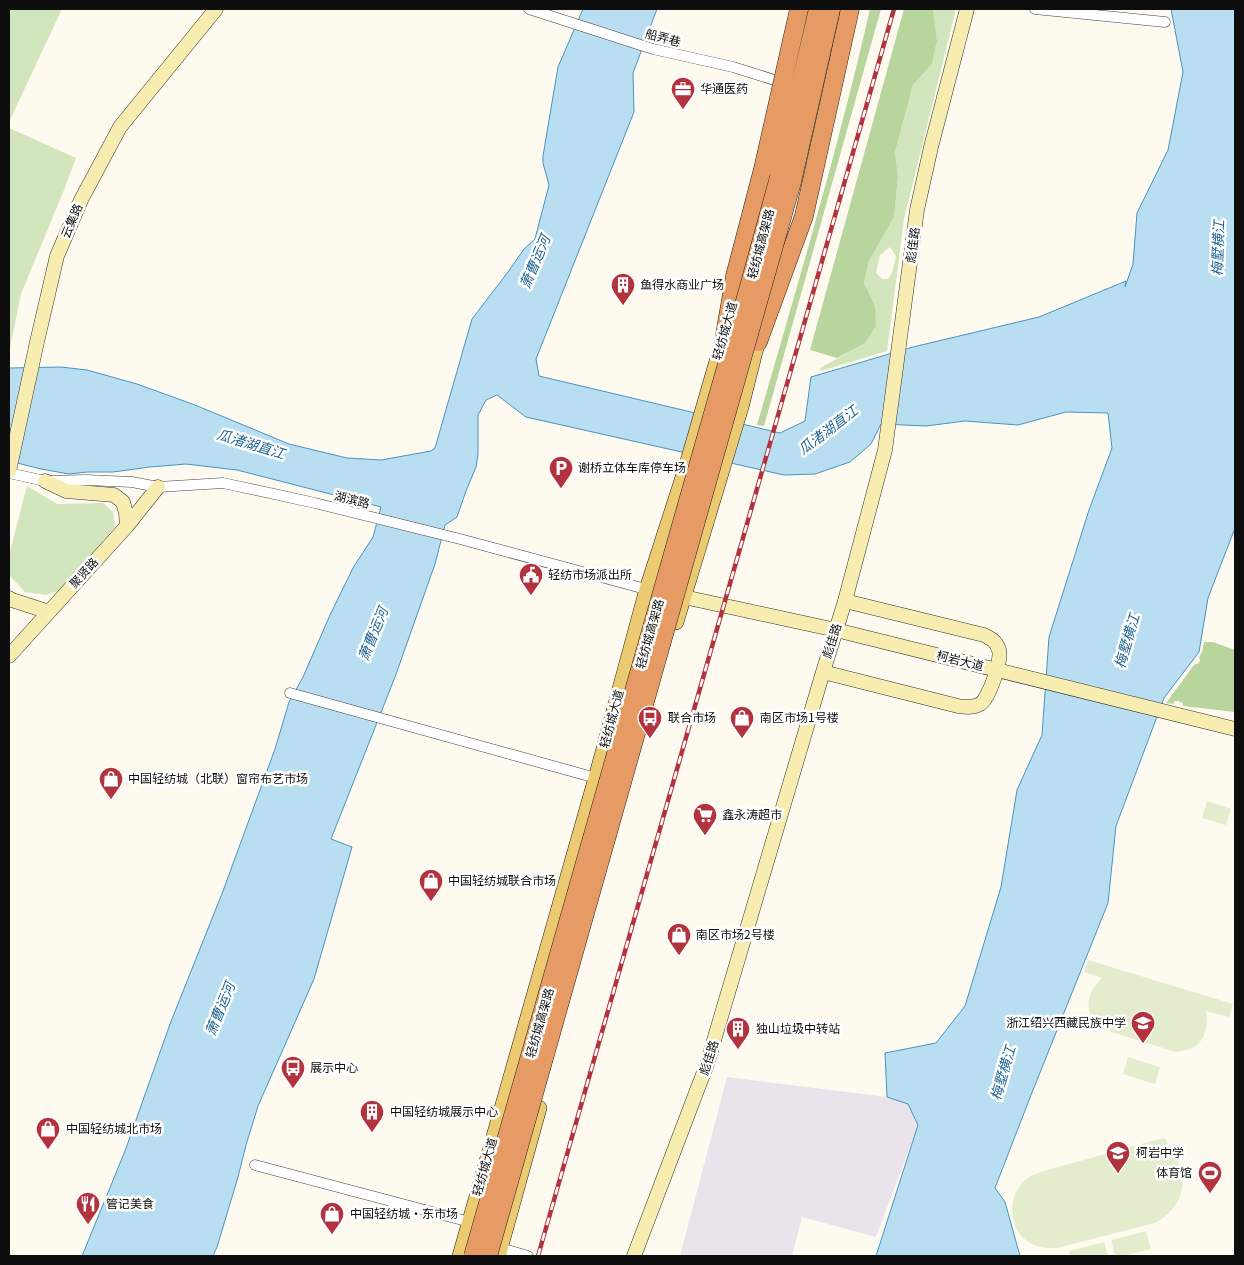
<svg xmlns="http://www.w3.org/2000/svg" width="1244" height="1265" font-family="Georgia,'Noto Sans SC',serif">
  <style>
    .industrial { fill: #eae3ec }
    .green { fill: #d3e5bc; fill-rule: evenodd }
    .forest { fill: #b8d59d }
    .pitch { fill: #e3edcd }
    .water { fill: #b9def1; stroke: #4695c1 }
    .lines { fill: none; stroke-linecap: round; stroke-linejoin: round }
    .street-casing { stroke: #414141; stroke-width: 11 }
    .secondary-casing { stroke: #303030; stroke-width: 15 }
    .primary-casing { stroke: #1f1f1f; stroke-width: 16 }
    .highway-casing { stroke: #1f1f1f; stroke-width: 19 }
    .street { stroke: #fff; stroke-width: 10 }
    .secondary { stroke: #f8edb1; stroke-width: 14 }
    .primary { stroke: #ecca71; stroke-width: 15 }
    .highway { stroke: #e79b64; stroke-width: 18 }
    .rail-casing { stroke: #b2323d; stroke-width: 4.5 }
    .rail { stroke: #fff; stroke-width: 2.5; stroke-dasharray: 8; stroke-linecap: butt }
    .highway-bridge-casing { stroke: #1f1f1f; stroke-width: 19; stroke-linecap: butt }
    .highway-bridge { stroke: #e79b64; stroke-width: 18 }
    .labels { text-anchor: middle; stroke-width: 5; stroke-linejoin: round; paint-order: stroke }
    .street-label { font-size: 12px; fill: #0e0e0e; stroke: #fff }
    .poi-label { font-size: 12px; fill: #0e0e0e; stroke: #fff; text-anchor: start }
    .water-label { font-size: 14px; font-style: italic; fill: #226795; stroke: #fff }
  </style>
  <rect width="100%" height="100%" fill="#fefaf0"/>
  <path class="industrial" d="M727 1077 887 1097 908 1104 918 1125 876 1237 802 1217 792 1256H680Z"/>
  <path class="green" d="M9 9H62L9 122Z
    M934 9H956L904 219 887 351 821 371 820 368 864 344 875 306 864 284 869 261 894 217 898 177 895 152 913 85 932 64 937 41 932 12ZM890 247 896 256 892 273 888 279H882L876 273 880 255Z
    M9 128 76 158 64 190 21 294 9 353Z
    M27 486 57 504 103 503 113 512 115 527 61 590 46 595 25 592 9 575V555Z"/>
  <path class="forest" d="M870 9H881L764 426 757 425C797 287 838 149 870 9Z
    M904 9H934L933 12 937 41 932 64 913 85 895 152 898 177 894 217 869 261 864 283 875 306 876 326 864 344 837 358 810 350Z
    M1204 642H1213L1235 650V712L1183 706V703L1179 702V701H1174V704L1166 703 1194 665 1199 663 1200 660 1199 657 1202 652Z"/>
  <path class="pitch" d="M1207 801 1231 809 1226 825 1202 818Z
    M1088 960 1233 1004 1229 1017 1206 1011C1209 1034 1202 1050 1176 1052L1105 1030C1083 1016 1084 995 1102 978L1084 972Z
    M1128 1057 1160 1067 1155 1084 1123 1074Z
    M1163 1138 1166 1139 1168 1144 1161 1147C1165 1150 1171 1152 1174 1156 1192 1181 1180 1210 1155 1223L1057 1248C1046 1248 1037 1248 1027 1241 1010 1229 1007 1200 1021 1184 1026 1178 1033 1175 1040 1172Z
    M1146 1231 1151 1249 1123 1256H1115L1111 1240Z
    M1104 1242 1108 1256H1070L1069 1251Z"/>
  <path class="water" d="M583 9H657L633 73 634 112 536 359 539 376 780 433 805 421 811 377 913 347 1039 317 1126 281 1125 287 1133 264 1137 213 1168 150 1183 72 1171 9H1235V528L1208 598 1199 652 1164 698 1116 826 1108 903 1031 1095 995 1188 1005 1202 1020 1256H876L918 1125 908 1104 887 1097 885 1053 936 1043 965 1006 1001 887 1017 790 1042 735 1049 637 1089 510 1112 448 1108 413 1066 412 1018 425 965 421 926 426 881 424 871 444 850 462 815 474 784 475 526 417 497 395 486 400 478 415V454L476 467 466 491 457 517 445 525 435 564 395 677 331 839 352 847 314 979 258 1106 246 1145 238 1177 217 1247 213 1256H82L125 1151 170 1024 223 891 275 749 289 702 303 677 330 615 353 568 373 537 381 507 237 470 186 464 150 467 113 472H87L69 474 41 469 9 461V368L61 367 87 370 137 384 195 405 289 444 347 458 381 460 431 451 435 448 472 319 508 272 524 249 535 239 536 235 549 185 543 163V156L558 67Z"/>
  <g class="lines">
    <defs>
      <path id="street" d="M529 9 653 49 733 67 787 84
        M1035 9 1165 22
        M9 473 45 481 86 480 132 482 158 487 223 483 315 503 460 539 653 591
        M290 693 596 778
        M255 1165 470 1222
        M500 1248 528 1256"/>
      <path id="secondary" d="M9 471 37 342 57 256 81 200 120 127 216 9
        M45 481 66 491 114 495 123 502 126 513 127 526
        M684 597 836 630 1235 729
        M9 598 12 600 49 612
        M9 656 127 526 158 487
        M823 672 958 706C966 707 973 708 980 704 989 699 1002 660 999 650 996 641 992 639 984 635L845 601
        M634 1256 707 1064 823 672 845 601 885 450 917 210 931 147 967 9"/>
      <path id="primary" d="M676 622 741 407 760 332
        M460 1256 596 778 647 589 686 468 728 323
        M498 1256 539 1108"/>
      <path id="highway" d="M725 334 735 276 763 169
        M758 342 804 216 850 9"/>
    </defs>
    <use href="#street" class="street-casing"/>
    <use href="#secondary" class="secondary-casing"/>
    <use href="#primary" class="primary-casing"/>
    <use href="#highway" class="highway-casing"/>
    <use href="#street" class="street"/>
    <use href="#secondary" class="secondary"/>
    <use href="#primary" class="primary"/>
    <use href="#highway" class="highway"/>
    <defs>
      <path id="rail" d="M538 1256 894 9"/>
    </defs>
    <use href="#rail" class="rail-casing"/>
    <use href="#rail" class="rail"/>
    <defs>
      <path id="highway-bridge" d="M763 169 799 9
        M473 1256 745 301 778 181 818 9
        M488 1256 792 182 831 9"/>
    </defs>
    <use href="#highway-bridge" class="highway-bridge-casing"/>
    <use href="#highway-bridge" class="highway-bridge"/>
  </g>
  <defs>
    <symbol id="office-pin" viewBox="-11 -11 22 30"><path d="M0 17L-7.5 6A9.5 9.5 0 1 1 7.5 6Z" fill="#b2323d" stroke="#fff"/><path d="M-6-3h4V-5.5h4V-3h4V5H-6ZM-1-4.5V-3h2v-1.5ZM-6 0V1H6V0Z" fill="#fff"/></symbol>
    <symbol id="building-pin" viewBox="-11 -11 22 30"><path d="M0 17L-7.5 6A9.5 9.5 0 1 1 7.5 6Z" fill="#b2323d" stroke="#fff"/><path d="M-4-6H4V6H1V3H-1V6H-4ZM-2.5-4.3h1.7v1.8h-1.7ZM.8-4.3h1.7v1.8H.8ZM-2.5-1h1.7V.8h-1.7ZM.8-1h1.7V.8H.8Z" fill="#fff"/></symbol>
    <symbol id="parking-pin" viewBox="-11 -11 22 30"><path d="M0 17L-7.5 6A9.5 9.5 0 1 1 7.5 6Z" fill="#b2323d" stroke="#fff"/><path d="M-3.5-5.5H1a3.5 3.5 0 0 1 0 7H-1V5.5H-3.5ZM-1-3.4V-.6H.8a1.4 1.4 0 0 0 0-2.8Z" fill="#fff"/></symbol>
    <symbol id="civic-pin" viewBox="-11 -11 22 30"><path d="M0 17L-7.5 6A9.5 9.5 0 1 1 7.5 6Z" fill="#b2323d" stroke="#fff"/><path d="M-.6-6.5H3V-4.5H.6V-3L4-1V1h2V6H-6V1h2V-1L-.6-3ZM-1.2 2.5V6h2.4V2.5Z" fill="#fff"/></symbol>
    <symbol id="bus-pin" viewBox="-11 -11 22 30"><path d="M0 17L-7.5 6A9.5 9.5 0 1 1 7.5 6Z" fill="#b2323d" stroke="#fff"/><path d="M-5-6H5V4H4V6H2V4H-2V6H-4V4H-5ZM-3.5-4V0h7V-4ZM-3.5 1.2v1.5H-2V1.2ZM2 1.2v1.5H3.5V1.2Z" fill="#fff"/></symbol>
    <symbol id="shop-pin" viewBox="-11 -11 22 30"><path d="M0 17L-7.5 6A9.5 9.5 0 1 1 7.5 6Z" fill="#b2323d" stroke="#fff"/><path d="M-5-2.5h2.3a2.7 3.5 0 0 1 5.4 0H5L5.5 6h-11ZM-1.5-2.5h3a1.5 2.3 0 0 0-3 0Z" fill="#fff"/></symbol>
    <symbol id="supermarket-pin" viewBox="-11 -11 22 30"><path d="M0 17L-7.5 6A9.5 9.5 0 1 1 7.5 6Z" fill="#b2323d" stroke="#fff"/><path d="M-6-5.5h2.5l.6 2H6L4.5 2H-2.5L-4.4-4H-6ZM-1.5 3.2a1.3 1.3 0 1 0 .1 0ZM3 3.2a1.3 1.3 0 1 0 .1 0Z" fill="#fff"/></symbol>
    <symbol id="school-pin" viewBox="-11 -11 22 30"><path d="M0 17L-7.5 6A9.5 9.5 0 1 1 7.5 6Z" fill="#b2323d" stroke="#fff"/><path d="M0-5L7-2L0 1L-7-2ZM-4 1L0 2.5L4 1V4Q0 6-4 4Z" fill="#fff"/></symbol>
    <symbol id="stadium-pin" viewBox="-11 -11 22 30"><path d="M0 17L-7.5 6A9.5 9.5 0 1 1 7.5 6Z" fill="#b2323d" stroke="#fff"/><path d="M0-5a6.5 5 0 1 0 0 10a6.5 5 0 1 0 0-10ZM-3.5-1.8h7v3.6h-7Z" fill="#fff"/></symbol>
    <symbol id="restaurant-pin" viewBox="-11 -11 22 30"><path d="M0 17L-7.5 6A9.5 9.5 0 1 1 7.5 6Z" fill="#b2323d" stroke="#fff"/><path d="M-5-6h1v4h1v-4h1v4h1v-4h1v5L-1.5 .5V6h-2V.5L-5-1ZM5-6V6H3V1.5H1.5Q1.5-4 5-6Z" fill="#fff"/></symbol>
  </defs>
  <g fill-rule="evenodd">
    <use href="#office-pin" x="669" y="75" width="28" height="38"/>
    <use href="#building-pin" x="609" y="271" width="28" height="38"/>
    <use href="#parking-pin" x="547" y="454" width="28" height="38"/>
    <use href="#civic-pin" x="517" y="561" width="28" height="38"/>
    <use href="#bus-pin" x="636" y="704" width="28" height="38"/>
    <use href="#shop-pin" x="728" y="704" width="28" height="38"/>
    <use href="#shop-pin" x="97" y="765" width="28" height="38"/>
    <use href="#supermarket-pin" x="691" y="801" width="28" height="38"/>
    <use href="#shop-pin" x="417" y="867" width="28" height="38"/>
    <use href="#shop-pin" x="665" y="921" width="28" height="38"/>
    <use href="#school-pin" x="1129" y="1009" width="28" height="38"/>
    <use href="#building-pin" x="724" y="1015" width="28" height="38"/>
    <use href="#bus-pin" x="279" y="1054" width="28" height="38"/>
    <use href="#building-pin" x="358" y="1098" width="28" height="38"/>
    <use href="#shop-pin" x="34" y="1115" width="28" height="38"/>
    <use href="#school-pin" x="1104" y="1139" width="28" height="38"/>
    <use href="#stadium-pin" x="1196" y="1159" width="28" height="38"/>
    <use href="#restaurant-pin" x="74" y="1190" width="28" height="38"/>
    <use href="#shop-pin" x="318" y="1200" width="28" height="38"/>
  </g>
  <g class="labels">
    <g class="street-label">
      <text transform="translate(663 38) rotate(15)" y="4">船弄巷</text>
      <text transform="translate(72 221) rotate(-67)" y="4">云集路</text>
      <text transform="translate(761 244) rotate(-75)" y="4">轻纺城高架路</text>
      <text transform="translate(913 245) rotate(-82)" y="4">彪佳路</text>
      <text transform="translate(725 331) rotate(-74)" y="4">轻纺城大道</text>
      <text transform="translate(352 500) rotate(14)" y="4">湖滨路</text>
      <text transform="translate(84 573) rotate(-48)" y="4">聚贤路</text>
      <text transform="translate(650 634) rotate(-74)" y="4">轻纺城高架路</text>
      <text transform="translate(832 641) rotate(-72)" y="4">彪佳路</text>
      <text transform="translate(960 661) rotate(14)" y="4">柯岩大道</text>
      <text transform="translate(612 719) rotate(-75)" y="4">轻纺城大道</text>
      <text transform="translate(540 1023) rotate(-74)" y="4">轻纺城高架路</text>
      <text transform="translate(709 1058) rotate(-72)" y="4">彪佳路</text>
      <text transform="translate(485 1167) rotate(-74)" y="4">轻纺城大道</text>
    </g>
    <g class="poi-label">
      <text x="700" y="93">华通医药</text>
      <text x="640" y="289">鱼得水商业广场</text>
      <text x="578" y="472">谢桥立体车库停车场</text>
      <text x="548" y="579">轻纺市场派出所</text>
      <text x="668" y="722">联合市场</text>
      <text x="760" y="722">南区市场1号楼</text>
      <text x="128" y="783">中国轻纺城（北联）窗帘布艺市场</text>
      <text x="722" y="819">鑫永涛超市</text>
      <text x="448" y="885">中国轻纺城联合市场</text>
      <text x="696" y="939">南区市场2号楼</text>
      <text x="1126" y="1027" text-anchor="end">浙江绍兴西藏民族中学</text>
      <text x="756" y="1033">独山垃圾中转站</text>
      <text x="310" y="1072">展示中心</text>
      <text x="390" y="1116">中国轻纺城展示中心</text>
      <text x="66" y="1133">中国轻纺城北市场</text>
      <text x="1136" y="1157">柯岩中学</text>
      <text x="1192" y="1177" text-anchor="end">体育馆</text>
      <text x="106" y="1208">管记美食</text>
      <text x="350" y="1218">中国轻纺城·东市场</text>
    </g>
    <g class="water-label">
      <text transform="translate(1218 248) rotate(-88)" y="5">梅墅横江</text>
      <text transform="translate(535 262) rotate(-67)" y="5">萧曹运河</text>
      <text transform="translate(828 430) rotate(-37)" y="5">瓜渚湖直江</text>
      <text transform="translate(251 444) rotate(17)" y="5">瓜渚湖直江</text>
      <text transform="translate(373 634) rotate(-68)" y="5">萧曹运河</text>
      <text transform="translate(1127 641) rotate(-74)" y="5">梅墅横江</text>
      <text transform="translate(220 1009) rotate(-68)" y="5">萧曹运河</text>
      <text transform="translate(1003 1073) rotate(-74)" y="5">梅墅横江</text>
    </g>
  </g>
  <rect width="1244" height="1265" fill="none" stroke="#0e0e0e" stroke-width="20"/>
</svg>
